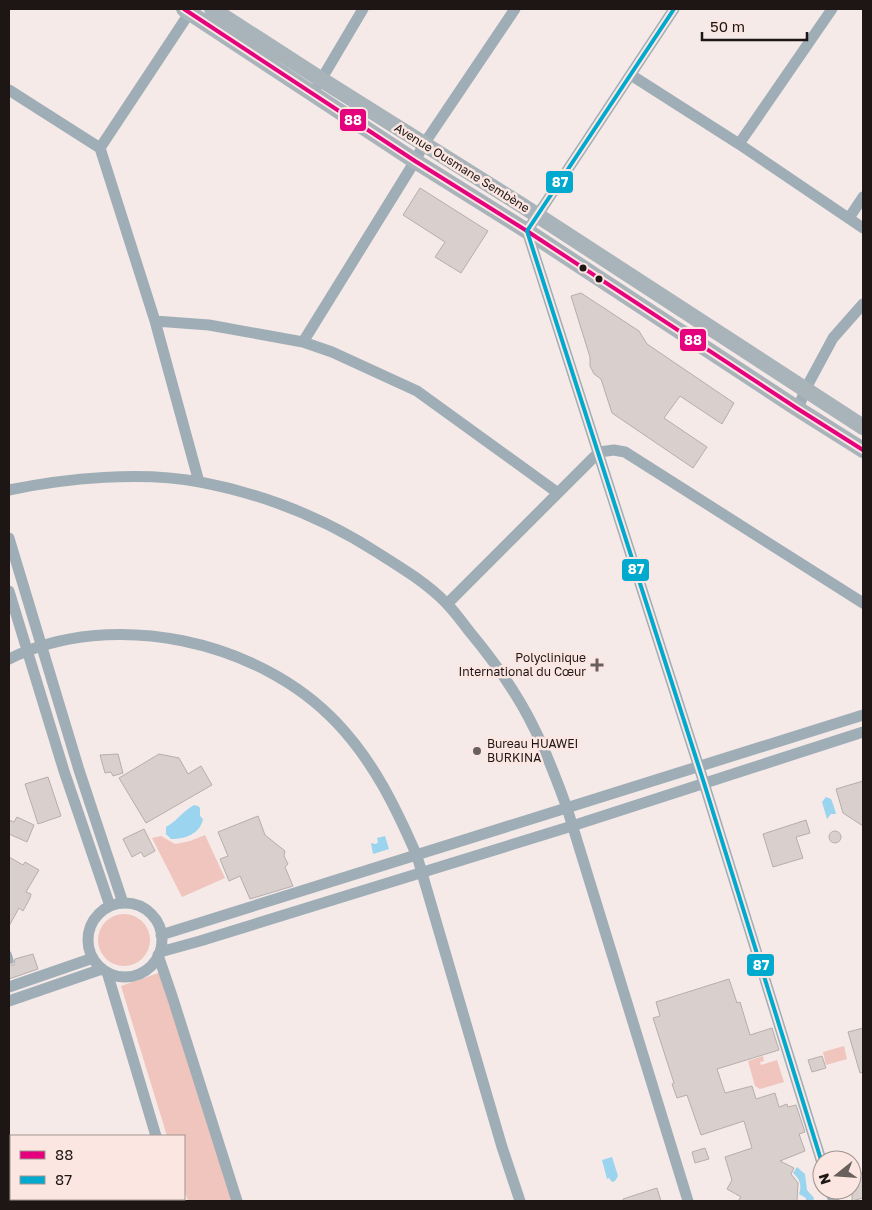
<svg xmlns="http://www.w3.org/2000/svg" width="872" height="1210" font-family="'Golos Text',sans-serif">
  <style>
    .green { fill: #f0c5bd }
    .water { fill: #9ad4ef }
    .building { fill: #d9d0ce; stroke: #b6aeac }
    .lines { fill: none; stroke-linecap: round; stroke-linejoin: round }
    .service { stroke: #9faeb6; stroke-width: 5.5 }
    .minor { stroke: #9faeb6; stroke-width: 11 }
    .secondary { stroke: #a8b4ba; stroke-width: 16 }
    .bus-1-casing { stroke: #fbe6e2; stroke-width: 8 }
    .bus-2-casing { stroke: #fbe6e2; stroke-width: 8 }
    .bus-1 { stroke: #e5007d; stroke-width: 4 }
    .bus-2 { stroke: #00a9ce; stroke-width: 4 }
    .bus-dot { fill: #1d1614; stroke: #fbe6e2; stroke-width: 2 }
    .poi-dot { fill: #69605e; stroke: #fbe6e2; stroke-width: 2 }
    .labels { text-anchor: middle; stroke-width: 5; stroke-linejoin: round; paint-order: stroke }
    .street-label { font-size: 12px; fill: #1d1614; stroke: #fbe6e2 }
    .poi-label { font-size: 12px; fill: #1d1614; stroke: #fbe6e2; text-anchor: end }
    .line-badge { stroke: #fbe6e2; stroke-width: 2 }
    .badge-label { font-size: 14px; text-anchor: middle; font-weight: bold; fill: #fff }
  </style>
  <rect width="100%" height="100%" fill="#f5eae8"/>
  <path class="green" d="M205 835 225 878 182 897 152 838 161 836 175 844 190 841Z
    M98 940a26 26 0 1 1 52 0a26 26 0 1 1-52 0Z
    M161 972 233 1201H188L184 1189V1136H167L121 986Z
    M844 1046 847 1059 826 1065 823 1052Z
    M763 1056 764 1061 760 1062 761 1065 777 1060 784 1082 760 1089 755 1086 748 1061Z"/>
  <path class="water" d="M826 797 831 799C832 800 836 813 836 814H831L827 819 822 802Z
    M194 805 198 806 200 808V816L203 819C200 834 185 839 171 839L166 834V827C177 821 183 811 194 805Z
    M385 836 389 849 373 854 371 843 376 844 378 842 377 838Z
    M612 1157 618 1176 615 1181 612 1182 609 1178 607 1179 602 1160Z
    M797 1167 805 1174 807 1190 814 1198 813 1201H806V1198L799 1194C802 1185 800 1179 793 1173Z"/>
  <path class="building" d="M420 188 488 231 461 273 435 257 445 242 403 215Z
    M581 293 639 331 647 344 734 403 722 424 680 396 664 418 707 447 693 468 612 413 601 379 594 374 590 366V357L571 296Z
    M118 754 123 773 113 776 111 772 105 773 100 755Z
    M159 754 179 758 188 774 201 766 212 785 146 823 119 778Z
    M48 777 61 816 38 824 25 784Z
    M863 781V826L843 813 836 789Z
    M258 816 265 835 285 851 284 856 288 864 285 867 293 886 250 899 240 876 229 881 220 859 228 856 218 832Z
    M17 817 34 825 27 842 9 834V820L14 822Z
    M806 820 810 833 796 837 803 858 773 867 763 834Z
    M144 829 155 851 144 857 141 852 132 857 123 839Z
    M829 837a6 6 0 1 1 12 0a6 6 0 1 1-12 0Z
    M9 857 23 865 25 862 39 870 26 892 31 894 30 898 23 911 19 908 9 926Z
    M33 954 38 969 9 979V965H14L15 959Z
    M729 979 737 1003 740 1002 750 1035 772 1028 779 1050 717 1069 725 1093 752 1086 756 1099 775 1093 779 1107 787 1104 788 1107 796 1105 805 1132 799 1134 805 1151 780 1161 794 1168 791 1174 798 1183 797 1201H738L741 1197 727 1189 732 1180 725 1157 752 1148 744 1121 701 1135 687 1095 677 1098 672 1084 674 1083 653 1018 660 1016 656 1002Z
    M863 1028V1072L860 1073 848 1032Z
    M822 1056 826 1068 812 1072 808 1060Z
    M705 1148 709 1159 695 1163 692 1152Z
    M863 1172V1198L852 1201V1176Z
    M657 1188 661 1201H623V1199Z"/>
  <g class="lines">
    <path class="service" d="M9 954 11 961"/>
    <path class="minor" d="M674 9 527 231 704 783 822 1163
      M631 75 739 144 863 228
      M318 85 363 9
      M9 90 100 148 155 321 199 482
      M739 144 832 9
      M100 148 192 9
      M849 218 863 197
      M155 321 209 325 303 342 332 352 417 391 558 493
      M303 342 415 161 424 144 515 9
      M798 409 805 390 833 338 863 304
      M9 490C67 478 141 471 200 482 263 494 324 518 378 553 402 568 428 584 447 604 455 612 462 622 469 631 494 661 517 693 534 728 547 753 557 781 567 808L688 1201
      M9 538 79 770 123 903
      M9 591 64 771 110 906
      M447 604 599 452 614 450 625 452 863 603
      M9 659C112 608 259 640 337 723 374 762 396 808 417 856L502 1147 520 1201
      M88 940a37 37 0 1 1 74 0a37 37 0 1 1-74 0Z
      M161 935 863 715
      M160 952 200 941 572 826 863 732
      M158 955 172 996 237 1201
      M107 972 156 1136
      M9 987 93 958
      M9 1001 102 969
      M830 1190 834 1201
      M175 1199 176 1201"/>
    <path class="secondary" d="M184 9 415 161 527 231 798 409 863 450
      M212 9 322 80 523 206 863 427"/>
    <defs>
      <path id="bus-1" d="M184 9 415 161 527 231 798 409 863 450"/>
      <path id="bus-2" d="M674 9 527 231 704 783 822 1163"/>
    </defs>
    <use href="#bus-1" class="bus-1-casing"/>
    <use href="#bus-2" class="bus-2-casing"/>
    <use href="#bus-1" class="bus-1"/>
    <use href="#bus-2" class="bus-2"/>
  </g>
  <g class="bus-dot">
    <circle cx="583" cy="268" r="4.5"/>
    <circle cx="599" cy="279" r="4.5"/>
  </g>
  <g class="poi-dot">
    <path d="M594.5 657.5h5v5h5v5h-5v5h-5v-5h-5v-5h5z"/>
    <circle cx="477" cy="751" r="5"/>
  </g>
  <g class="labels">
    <g class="street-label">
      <text transform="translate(462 168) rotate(32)" y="4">Avenue Ousmane Sembène</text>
    </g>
    <g class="poi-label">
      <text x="586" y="662">Polyclinique<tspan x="586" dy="14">International du Cœur</tspan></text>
      <text x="487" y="748" text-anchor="start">Bureau HUAWEI<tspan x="487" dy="14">BURKINA</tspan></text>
    </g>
  </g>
  <g class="line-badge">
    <rect x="339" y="108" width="28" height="24" rx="5" fill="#e5007d"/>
    <rect x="545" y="170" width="29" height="24" rx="5" fill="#00a9ce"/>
    <rect x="679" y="328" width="28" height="24" rx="5" fill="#e5007d"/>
    <rect x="621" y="558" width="29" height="24" rx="5" fill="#00a9ce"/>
    <rect x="746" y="953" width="29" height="24" rx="5" fill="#00a9ce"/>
  </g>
  <g class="badge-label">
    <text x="353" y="125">88</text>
    <text x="560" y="187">87</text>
    <text x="693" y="345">88</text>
    <text x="636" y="574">87</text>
    <text x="761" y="970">87</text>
  </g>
  <rect width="872" height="1210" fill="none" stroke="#1d1614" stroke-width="20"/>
  <rect x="10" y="1135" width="175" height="65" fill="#fbe6e2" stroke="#a29390"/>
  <rect x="20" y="1151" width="25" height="8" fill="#e5007d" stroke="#a29390"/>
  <text x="55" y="1160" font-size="15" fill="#1d1614">88</text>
  <rect x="20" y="1176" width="25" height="8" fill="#00a9ce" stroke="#a29390"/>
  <text x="55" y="1185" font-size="15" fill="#1d1614">87</text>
  <g transform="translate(837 1175) rotate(253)"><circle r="24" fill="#fbe6e2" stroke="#a29390"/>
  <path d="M0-4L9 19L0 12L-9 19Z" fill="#69605e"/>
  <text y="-8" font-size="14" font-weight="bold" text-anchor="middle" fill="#1d1614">N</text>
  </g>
  <path d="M702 32v8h105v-8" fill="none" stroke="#1d1614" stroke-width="2.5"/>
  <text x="710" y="32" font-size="15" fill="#1d1614" stroke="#fbe6e2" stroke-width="4" paint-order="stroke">50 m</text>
</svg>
